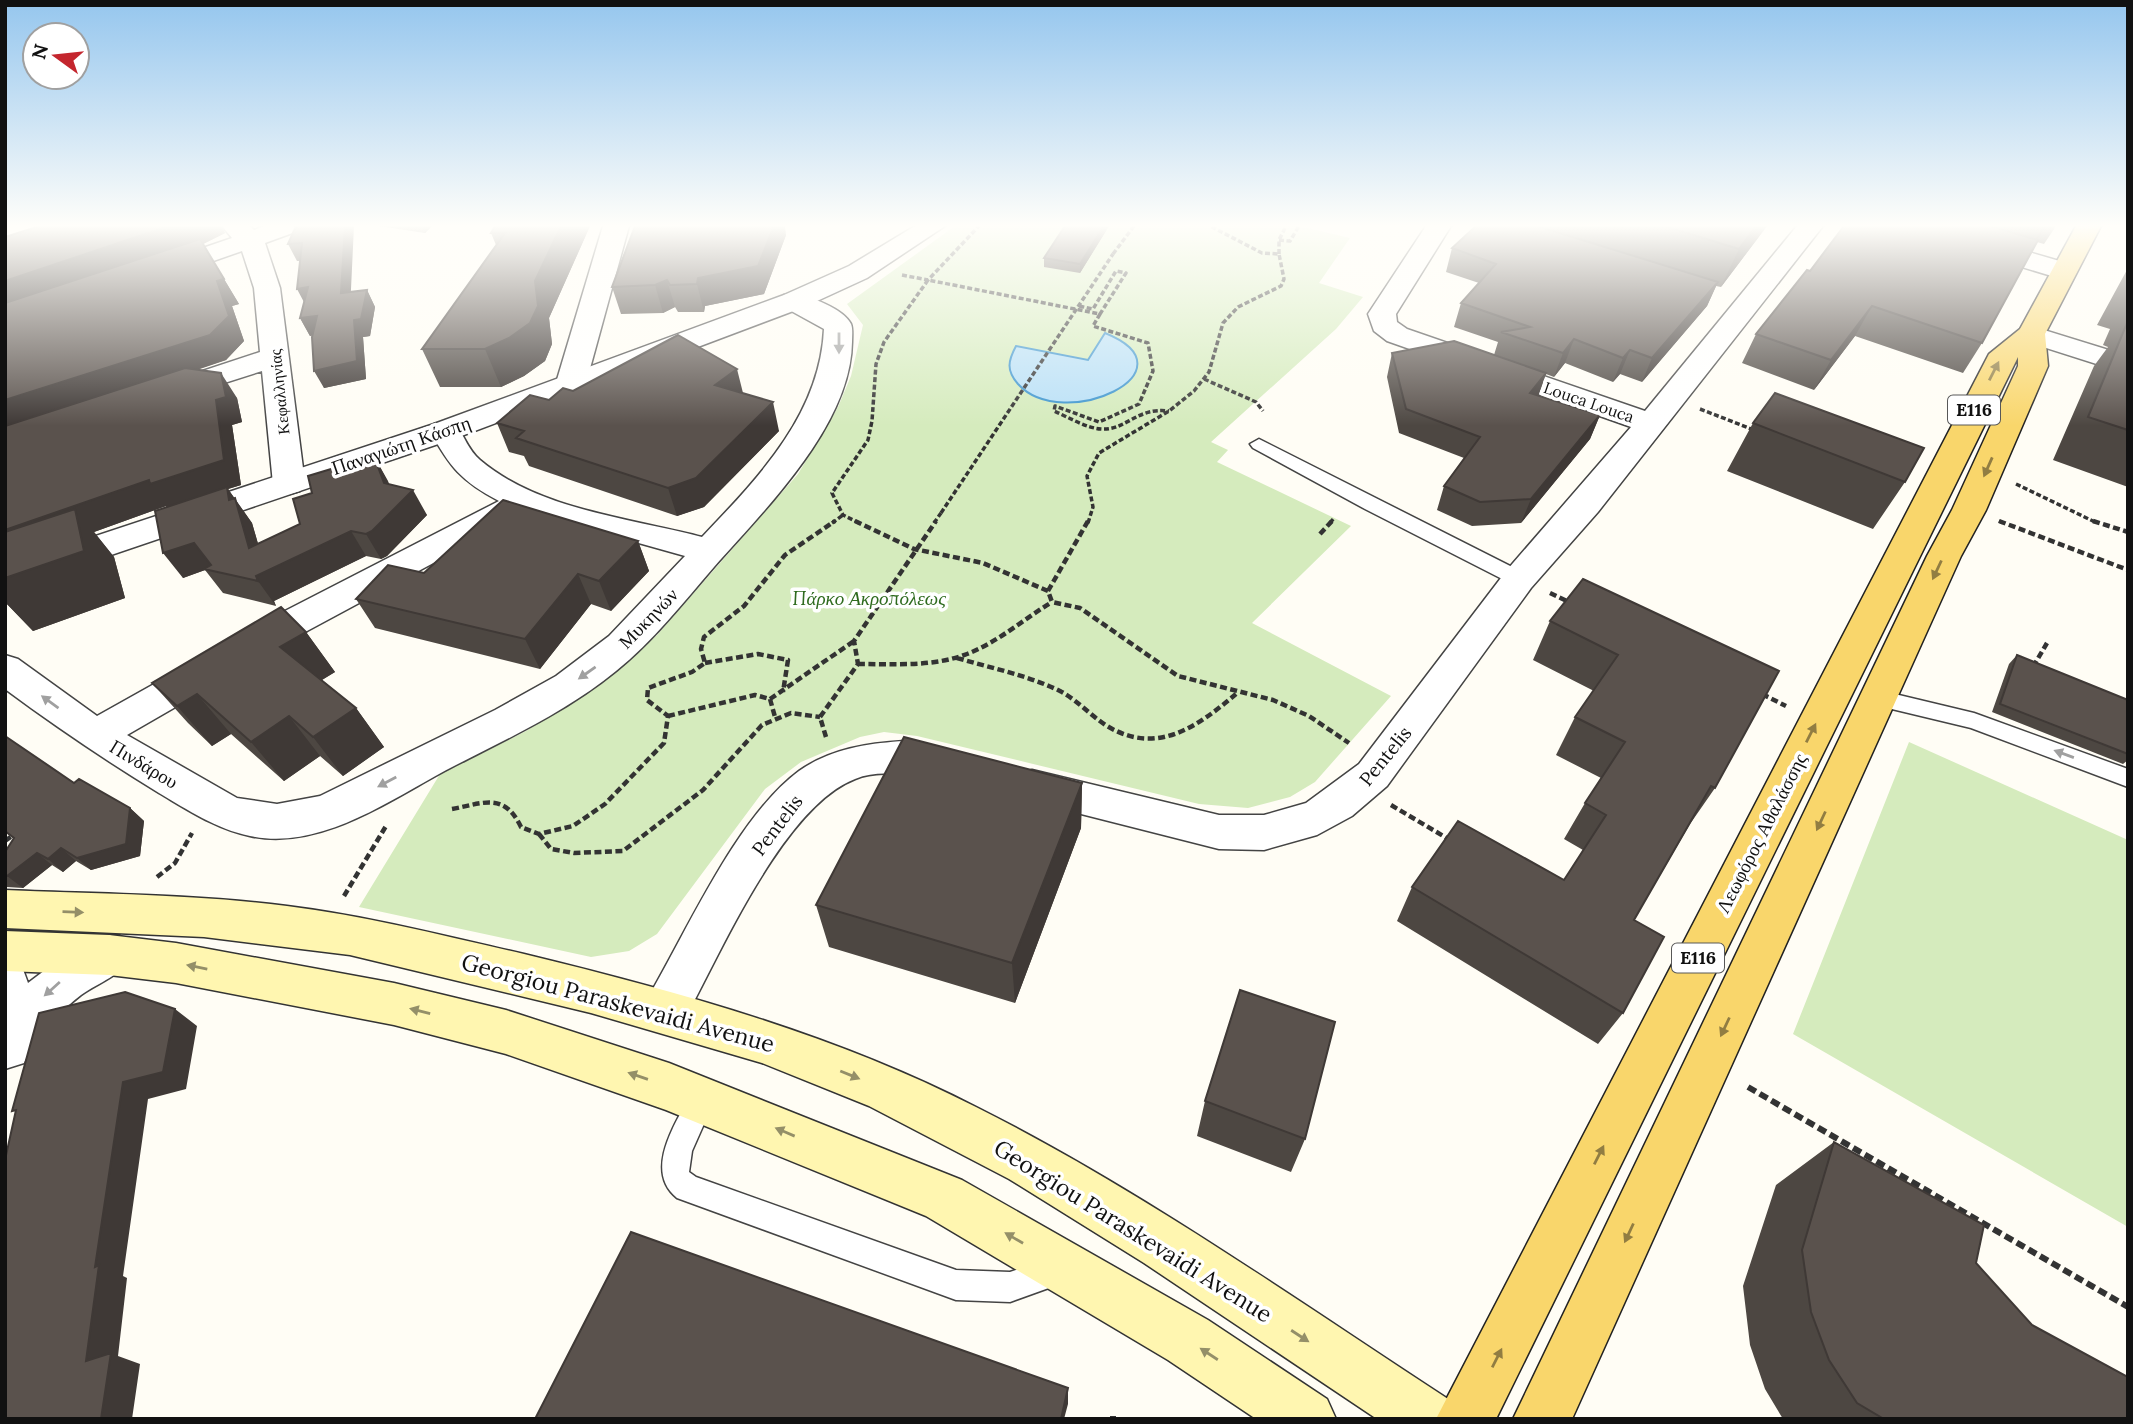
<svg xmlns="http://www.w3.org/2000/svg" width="2133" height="1424" font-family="Lora,serif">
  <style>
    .green { fill: #d5ebbd }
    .water { fill: #b9e0f7; stroke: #3f96cf; stroke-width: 2 }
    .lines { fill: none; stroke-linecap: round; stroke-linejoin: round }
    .service-casing { stroke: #444; stroke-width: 3 }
    .minor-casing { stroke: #444; stroke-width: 3 }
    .tertiary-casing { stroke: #444; stroke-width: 3 }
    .secondary-casing { stroke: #333; stroke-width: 3 }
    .primary-casing { stroke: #222; stroke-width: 3 }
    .path-far2 { stroke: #333; stroke-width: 3.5; stroke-dasharray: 5 2.5; stroke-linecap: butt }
    .path-far1 { stroke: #333; stroke-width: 4.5; stroke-dasharray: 7 3.5; stroke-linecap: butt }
    .path { stroke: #333; stroke-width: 6; stroke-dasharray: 9 4.5; stroke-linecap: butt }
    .service { fill: #fff; fill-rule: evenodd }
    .minor { fill: #fff; fill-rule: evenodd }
    .tertiary { fill: #fff; fill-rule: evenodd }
    .secondary { fill: #fff6b0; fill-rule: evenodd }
    .primary { fill: #f9d66b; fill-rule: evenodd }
    .path-bridge { stroke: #333; stroke-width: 3.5; stroke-dasharray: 5 2.5; stroke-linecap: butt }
    .wall { fill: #4d4742 }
    .shaded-wall { fill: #3f3936 }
    .building { fill: #5a524d; stroke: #3f3936; stroke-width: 2 }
    .oneway { fill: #a0a0a0 }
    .oneway2 { fill: #917d42 }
    .oneway3 { fill: #948f68 }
    .labels { text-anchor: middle; stroke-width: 7; stroke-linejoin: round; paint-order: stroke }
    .far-street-label { font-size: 16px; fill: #111; stroke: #fff }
    .shield { fill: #fff; stroke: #585858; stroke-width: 2 }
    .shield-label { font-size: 18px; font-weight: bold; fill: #111 }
    .street-label { font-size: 19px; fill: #111; stroke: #fff }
    .park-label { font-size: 19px; font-style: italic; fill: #2f6b1f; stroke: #fff }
    .near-street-label { font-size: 23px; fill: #111; stroke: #fff }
  </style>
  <rect width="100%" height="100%" fill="#fffdf5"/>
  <path class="green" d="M955 226H1299L1350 238 1319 283 1363 297 1336 329 1211 442 1228 450 1217 462 1351 526 1252 623 1391 696 1315 782 1290 797 1248 808 1199 804 917 736 884 732 860 737 801 762 765 789 657 934 629 951 591 957 359 907 440 774 526 731 600 685 657 635 798 474 838 407 851 376 863 325 847 304Z
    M1909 742 2128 840V1227L1793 1034Z"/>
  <path class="water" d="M1105 333C1199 371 1063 434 1018 384 1006 370 1008 361 1016 346L1088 360Z"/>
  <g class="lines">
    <defs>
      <path id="service" d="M1259 439 1526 574 1529 579 1526 584H1512L1365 509 1253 448 1250 444Z
        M1878 690 1974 713 2128 769V787L1971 728 1871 704 1868 698 1871 692Z
        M702 1086 711 1090 715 1099 692 1151 689 1172 696 1177 956 1270 1010 1272 1061 1255 1071 1260 1076 1270 1071 1280 1010 1302 956 1300 677 1198C642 1170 678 1120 693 1090Z"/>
      <path id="minor" d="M222 226H250L254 230 264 226H301L298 231 265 243 280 288 305 484 300 491 289 494 278 491 273 484 262 371 174 399 163 396 159 390 163 384 260 352 254 288 242 251 159 280 150 278 146 272 150 266 232 238Z
        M603 226H629L586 383 581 389 571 392 561 389 556 383Z
        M1426 226H1451L1396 314 1397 322 1407 329 1645 411 1797 226H1823L1598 512 1531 588 1387 786 1352 816 1317 835 1264 850 1219 849 1018 798 1012 786 1018 774 1032 770 1219 815H1264L1306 803 1359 764 1507 570 1631 427 1387 341 1374 331 1368 314Z
        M1899 226H1940L2073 265 2077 271 2073 277H2055L1902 231Z
        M794 293C810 297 843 308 851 324 853 329 852 336 852 342 851 425 766 508 714 567 683 603 653 641 616 671 567 711 511 737 456 765 395 796 322 852 250 836 216 829 188 810 159 793 105 760 55 726 5 689V655L18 659 97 716 281 613 499 501C461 481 450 467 430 431L434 424 445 422 456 424C464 436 469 451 480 460 539 510 630 518 702 537 758 478 820 415 824 329L784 307 780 301 784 295ZM528 512 685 556 609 636 556 676 495 710 320 796 277 804 237 798 127 735 307 631Z
        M2031 326 2128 356V374L2021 340 2017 334 2021 328Z
        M905 741 960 753 966 764 960 775C927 786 892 764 855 779 782 807 718 959 681 1026L665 1033 649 1026 642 1011 649 996C688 929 737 817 799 771 830 749 868 743 905 741Z
        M109 935 125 941 132 955C122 976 99 982 81 995 58 1013 35 1036 24 1063L5 1069V958L21 964 28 983 61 958Z"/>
      <path id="tertiary" d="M915 226H945L867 278 804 307 456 438 5 591V566L434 424 784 295 849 266Z"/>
      <path id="secondary" d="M5 890C99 894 193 894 287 906 367 916 445 936 524 954 680 992 833 1034 976 1107 1141 1190 1293 1298 1448 1399L1457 1419H1377L1144 1263 1009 1179 869 1106 762 1063 591 1013 350 955 204 937 5 928Z
        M5 931 109 935 176 943 394 983 506 1010 669 1063 962 1180 1208 1320 1327 1399 1336 1419H1256L1168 1360 926 1216 666 1110 506 1054 394 1025 176 983 109 975 5 971Z"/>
      <path id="primary" d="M2076 226H2101L2045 334 2048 366 1986 510 1961 556 1572 1419H1513L1927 556 1952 510 2018 366V357L1496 1419H1436L1989 354 2020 329Z"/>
    </defs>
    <use href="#service" class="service-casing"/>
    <use href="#minor" class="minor-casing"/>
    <use href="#tertiary" class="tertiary-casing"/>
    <use href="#secondary" class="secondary-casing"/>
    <use href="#primary" class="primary-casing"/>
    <path class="path-far2" d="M1279 240 1290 241 1299 226
      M1113 254 1134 226
      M1279 254V240L1286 226
      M902 275 928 280 979 226
      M1100 314 1093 326 1148 343 1153 371 1139 404 1099 422 1055 406 1054 411C1068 417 1086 428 1101 429 1126 431 1136 407 1169 411
      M1204 379 1256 402 1263 411
      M1700 409 1754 430
      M2016 484 2097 523
      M1999 521 2003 523
      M832 523 843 515
      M859 523 843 515 832 493 868 440 872 421 876 364 884 342 928 280 1100 314 1126 273 1116 271 1093 309 1079 306
      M934 523 941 513
      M1088 523 1093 507 1087 476 1099 453 1169 411 1194 391 1209 372 1223 323 1238 307 1281 286 1284 279 1279 254 1262 253 1210 226
      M1330 523 1334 518"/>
    <path class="path-far1" d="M855 521 914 549 983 563 1048 591 1052 602 1080 608 1178 676 1273 700 1309 716 1349 743
      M1999 521 2128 570
      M2093 521 2128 532
      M1320 534 1332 521
      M1048 591 1088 521
      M1550 593 1571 603
      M957 658C991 668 1027 675 1060 691 1077 700 1090 715 1107 726 1157 756 1197 727 1236 694
      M705 663 758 654 788 660 783 692
      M858 664C894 664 933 667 967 654 998 642 1024 619 1052 602
      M2033 667 2047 643
      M1762 694 1786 706
      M770 699 775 717
      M668 716 755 695 770 699 854 641
      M826 737 820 717 858 664 854 641 936 521
      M1391 805 1450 840
      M452 809C484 803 504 792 521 827L539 834 573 826 605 804 664 743 668 716 647 700 648 688 692 672 705 663 701 649 704 637 744 606 785 555 835 521
      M539 834 551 849 574 853 623 851 703 790 762 725 791 713 820 717
      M5 841 16 833
      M157 877 175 863 192 833
      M344 896 386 826"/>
    <path class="path" d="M1748 1087 2128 1307
      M1113 1416V1419"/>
    <use href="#service" class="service"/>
    <use href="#minor" class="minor"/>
    <use href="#tertiary" class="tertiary"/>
    <use href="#secondary" class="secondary"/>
    <use href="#primary" class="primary"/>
    <path class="path-bridge" d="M941 513 1113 254"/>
  </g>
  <path class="wall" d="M40 226H221L225 233 203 244 239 304 232 306 244 341 226 360 197 370 237 398 242 422 232 425 241 485 228 489 252 523 258 544 300 524 312 493 374 456 389 484 427 515 387 556 381 559 366 556 274 601 276 606 223 593 205 570 183 578 166 506 94 532 114 557 125 598 33 631 5 602V237Z
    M296 226 351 292 367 290 375 307 370 336 363 337 366 379 324 388 312 335 310 336 300 318 304 302 300 261H297L288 244Z
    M379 226H432L425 233Z
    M590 226 549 318 552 344 545 361 524 376 501 387H440L422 349 496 245 491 233Z
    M1109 226 1080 273 1044 267V258Z
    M1476 226H1767L1721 287 1716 286 1707 306 1642 382 1620 374 1613 382 1565 363 1554 377 1546 374 1538 396 1600 415 1590 439 1521 523 1472 526 1437 510 1444 486 1464 458 1399 433 1387 377 1392 353 1494 355 1498 342 1454 327 1461 303 1479 283 1446 272 1452 248Z
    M1844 226H2056L2044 244 2037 242 1982 343 1963 373 1855 336 1814 390 1742 363 1756 334 1810 271Z
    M786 235 764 294 705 306 704 312H678L675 307 663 313 621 314 612 287Z
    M2128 268V487L2053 460 2094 366 2108 347 2103 345 2110 329 2097 325Z
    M573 391 743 394 779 431 704 507 677 516 529 466 524 456 509 452 497 423Z
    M1753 423 1905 482 1873 529 1727 471Z
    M638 541 649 571 611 611 591 604 540 669 375 628 356 599 424 573Z
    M1583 579 1715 788 1690 824 1634 920 1623 1013 1598 1044 1397 921 1412 887 1564 880 1583 850 1564 839 1585 803 1601 778 1556 755 1575 717 1594 691 1533 660 1550 621Z
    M306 632 335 672 322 680 356 708 384 747 343 776 320 756 284 781 231 734 212 746 188 723 152 683Z
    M2017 655 2128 700V760L2123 764 1992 712 2009 664Z
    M5 736 74 783 130 808 144 821 140 856 91 870 76 861 63 872 52 865 23 888 7 887 5 886V852L14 839 5 832Z
    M1082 783 1081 828 1015 1003 829 947 816 905Z
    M1205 1101 1305 1139 1291 1172 1197 1136Z
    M1834 1142 1976 1263 2032 1325 2128 1419H1783L1765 1389 1750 1345 1743 1286 1776 1185Z"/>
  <path class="shaded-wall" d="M169 226H221L225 233 203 244 5 312V281Z
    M345 226H354L350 310 341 293Z
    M422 226H432L425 233Z
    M561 226H590L549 318 552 344 545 361 524 376 501 387 485 349 535 281Z
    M774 226H785L786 235 764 294 705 306 704 312 697 284 698 278Z
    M1104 226H1109L1080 273V264Z
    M1756 226H1767L1721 287 1739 249Z
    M2044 226H2046L2036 242 2029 249Z
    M224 279 239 304 232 306 244 341 226 360 5 432V400L217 281Z
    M667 280 675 307 663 313 655 285Z
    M1718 282 1707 306 1642 382 1652 358Z
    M308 287 306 306 297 289Z
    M367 290 375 307 370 336 363 337 366 379 324 388 314 371 354 320Z
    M1872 306 1855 336 1814 390 1831 360Z
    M317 316 326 333 310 336 300 318Z
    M1574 339 1565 363 1554 377 1563 353Z
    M1630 350 1620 374 1613 382 1623 358Z
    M737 369 744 397 715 385Z
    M221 373 237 398 242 422 232 425 241 485 228 489 252 523 266 571 351 531 366 556 274 601 276 606 258 581 169 509 166 506 94 532 114 557 125 598 33 631 5 602V530L216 400Z
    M1546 373 1538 397 1530 393Z
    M773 402 779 431 704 507 677 516 668 488Z
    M1600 415 1590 439 1521 523 1531 499Z
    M374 456 388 481 397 506 413 490 427 515 387 556 381 559 366 534 384 483Z
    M638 541 649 571 611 611 599 581Z
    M194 543 213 568 204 569 205 570 183 578 163 553Z
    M578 574 591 604 540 669 525 639Z
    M306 632 335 672 310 687 280 647Z
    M197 694 231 734 212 746 177 706Z
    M356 708 384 747 343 776 313 737Z
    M289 716 320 756 284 781 251 742Z
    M1082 783 1081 828 1015 1003 1012 963Z
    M130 808 144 821 140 856 91 870 77 858Z
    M61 848 76 861 63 872 48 859Z
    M37 853 52 865 23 888 7 876Z
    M175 1009 197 1026 186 1089 148 1099 123 1276 127 1278 118 1356 140 1364 132 1419H101L86 1361 95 1267 123 1082Z
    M1068 1388V1404L1064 1419H1061Z"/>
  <path class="building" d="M40 226H169L5 281V237Z
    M296 226H345L341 293 367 290 361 319 354 320 357 361 314 371 312 337 317 316 300 318 308 287 297 289 302 243 288 244Z
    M495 226H561L535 281 538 306 530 323 509 338 485 349H422L505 233H491Z
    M635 226H774L758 266 698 278 697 284 670 285 667 280 655 285 612 287Z
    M1065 226H1104L1080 264 1044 258Z
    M1476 226H1537L1718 282 1652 358 1630 350 1623 358 1574 339 1563 353 1501 332 1530 327 1461 303 1496 264 1452 248Z
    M1664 226H1756L1739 249Z
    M1844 226H1990L2038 240 1982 343 1872 306 1831 360 1756 334 1807 270 1810 271Z
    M200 239 224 279 217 281 229 316 210 335 5 400V303Z
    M2127 323H2128V430L2088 417Z
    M678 335 737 369 715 385 773 402 696 478 668 488 516 438 524 431 497 423 530 395 549 400 563 388 573 391Z
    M1454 341 1546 373 1530 393 1600 415 1531 499 1480 502 1444 486 1480 437 1406 409 1392 353Z
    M185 368 221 373 226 397 216 400 224 460 150 484 149 480 5 530V426Z
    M1775 393 1924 448 1905 482 1753 423Z
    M374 456 384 483 413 490 372 531 366 534 351 531 256 576 258 581 204 569 211 565 194 543 163 553 155 511 227 487 229 500 235 498 249 548 300 524 293 499 312 493 308 476Z
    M503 500 638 541 599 581 578 574 525 639 356 599 388 565 424 573Z
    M75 509 84 551 5 578V532Z
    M1583 579 1779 671 1715 788 1711 786 1634 920 1664 937 1623 1013 1412 887 1458 821 1564 880 1606 815 1585 803 1625 742 1575 717 1618 655 1550 621Z
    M281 607 306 632 280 647 356 708 313 737 289 716 251 742 197 694 177 706 152 683Z
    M2017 655 2128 700V754L2000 704Z
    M5 736 74 783 79 779 130 808 126 844 77 858 61 848 48 859 37 853 7 876H5V852L14 838 5 831Z
    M904 737 1082 783 1012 963 816 905Z
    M1240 990 1335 1022 1305 1139 1205 1101Z
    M125 992 175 1009 163 1072 123 1082 95 1267 99 1265 86 1361 111 1353 101 1419H5V1160L16 1110 12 1111 39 1013Z
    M1834 1142 1984 1225 1976 1263 2032 1325 2128 1377V1419H1884L1857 1403 1829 1360 1811 1312 1802 1250Z
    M631 1232 1068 1388 1061 1419H535Z"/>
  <defs><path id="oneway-solid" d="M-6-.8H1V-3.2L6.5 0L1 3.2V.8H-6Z" transform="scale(1.75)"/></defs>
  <g class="oneway">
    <use href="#oneway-solid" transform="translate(839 343) rotate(90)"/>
    <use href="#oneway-solid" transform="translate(587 673) rotate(145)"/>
    <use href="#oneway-solid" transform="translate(50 702) rotate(-144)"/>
    <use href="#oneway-solid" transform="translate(2064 754) rotate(-160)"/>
    <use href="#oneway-solid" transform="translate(387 782) rotate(152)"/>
    <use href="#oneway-solid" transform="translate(52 989) rotate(138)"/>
  </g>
  <g class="oneway2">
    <use href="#oneway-solid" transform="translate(1994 371) rotate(-63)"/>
    <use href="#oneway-solid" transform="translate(1988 467) rotate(114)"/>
    <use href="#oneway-solid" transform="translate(1937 570) rotate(115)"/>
    <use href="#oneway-solid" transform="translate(1811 733) rotate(-63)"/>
    <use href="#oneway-solid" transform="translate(1821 821) rotate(115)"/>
    <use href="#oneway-solid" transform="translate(1725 1027) rotate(115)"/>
    <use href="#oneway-solid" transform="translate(1599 1155) rotate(-63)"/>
    <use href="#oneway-solid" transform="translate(1629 1233) rotate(115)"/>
    <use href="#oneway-solid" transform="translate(1497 1358) rotate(-63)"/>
  </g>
  <g class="oneway3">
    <use href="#oneway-solid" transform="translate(73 912) rotate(2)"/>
    <use href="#oneway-solid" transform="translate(197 967) rotate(-169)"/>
    <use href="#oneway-solid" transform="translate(420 1011) rotate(-166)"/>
    <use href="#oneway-solid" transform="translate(850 1075) rotate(22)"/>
    <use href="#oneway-solid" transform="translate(638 1076) rotate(-161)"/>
    <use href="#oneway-solid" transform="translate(785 1132) rotate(-157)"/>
    <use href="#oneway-solid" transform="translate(1014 1238) rotate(-150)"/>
    <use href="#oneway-solid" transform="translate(1300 1336) rotate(33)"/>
    <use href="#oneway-solid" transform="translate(1209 1354) rotate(-147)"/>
  </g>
  <linearGradient id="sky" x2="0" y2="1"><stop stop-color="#95c6ee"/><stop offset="0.53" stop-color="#fffefa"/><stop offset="1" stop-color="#fffefa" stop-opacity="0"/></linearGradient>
  <rect width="2133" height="426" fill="url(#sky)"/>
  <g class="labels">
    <g class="far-street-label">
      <text transform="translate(279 392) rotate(-96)" y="6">Κεφαλληνίας</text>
      <text transform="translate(1589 402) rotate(19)" y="6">Louca Louca</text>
    </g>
    <g class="shield">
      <rect x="1948" y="395.5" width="52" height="29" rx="5"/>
      <rect x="1672" y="943.5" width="52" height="29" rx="5"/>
    </g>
    <g class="shield-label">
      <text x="1974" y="416">E116</text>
      <text x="1698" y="964">E116</text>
    </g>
    <g class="street-label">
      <text transform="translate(401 445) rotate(-19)" y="7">Παναγιώτη Κάσπη</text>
      <text transform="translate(648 618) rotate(-46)" y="7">Μυκηνών</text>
      <text transform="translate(1385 756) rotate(-51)" y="7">Pentelis</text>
      <text transform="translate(144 764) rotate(31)" y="7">Πινδάρου</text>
      <text transform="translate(777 825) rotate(-53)" y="7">Pentelis</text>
      <text transform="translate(1761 833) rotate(-63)" y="7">Λεωφόρος Αθαλάσσης</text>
    </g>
    <g class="park-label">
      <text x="869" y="605">Πάρκο Ακροπόλεως</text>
    </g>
    <g class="near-street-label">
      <text transform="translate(618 1003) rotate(15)" y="8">Georgiou Paraskevaidi Avenue</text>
      <text transform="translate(1133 1231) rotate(32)" y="8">Georgiou Paraskevaidi Avenue</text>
    </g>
  </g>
  <rect width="2133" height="1424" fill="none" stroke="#111111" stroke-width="14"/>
  <g transform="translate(56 56) rotate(285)"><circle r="33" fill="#ffffff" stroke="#a0a0a0" stroke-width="2"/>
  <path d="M0-5L12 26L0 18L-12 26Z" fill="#c4262e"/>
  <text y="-10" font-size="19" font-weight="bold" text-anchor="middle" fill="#111111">N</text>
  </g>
</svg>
